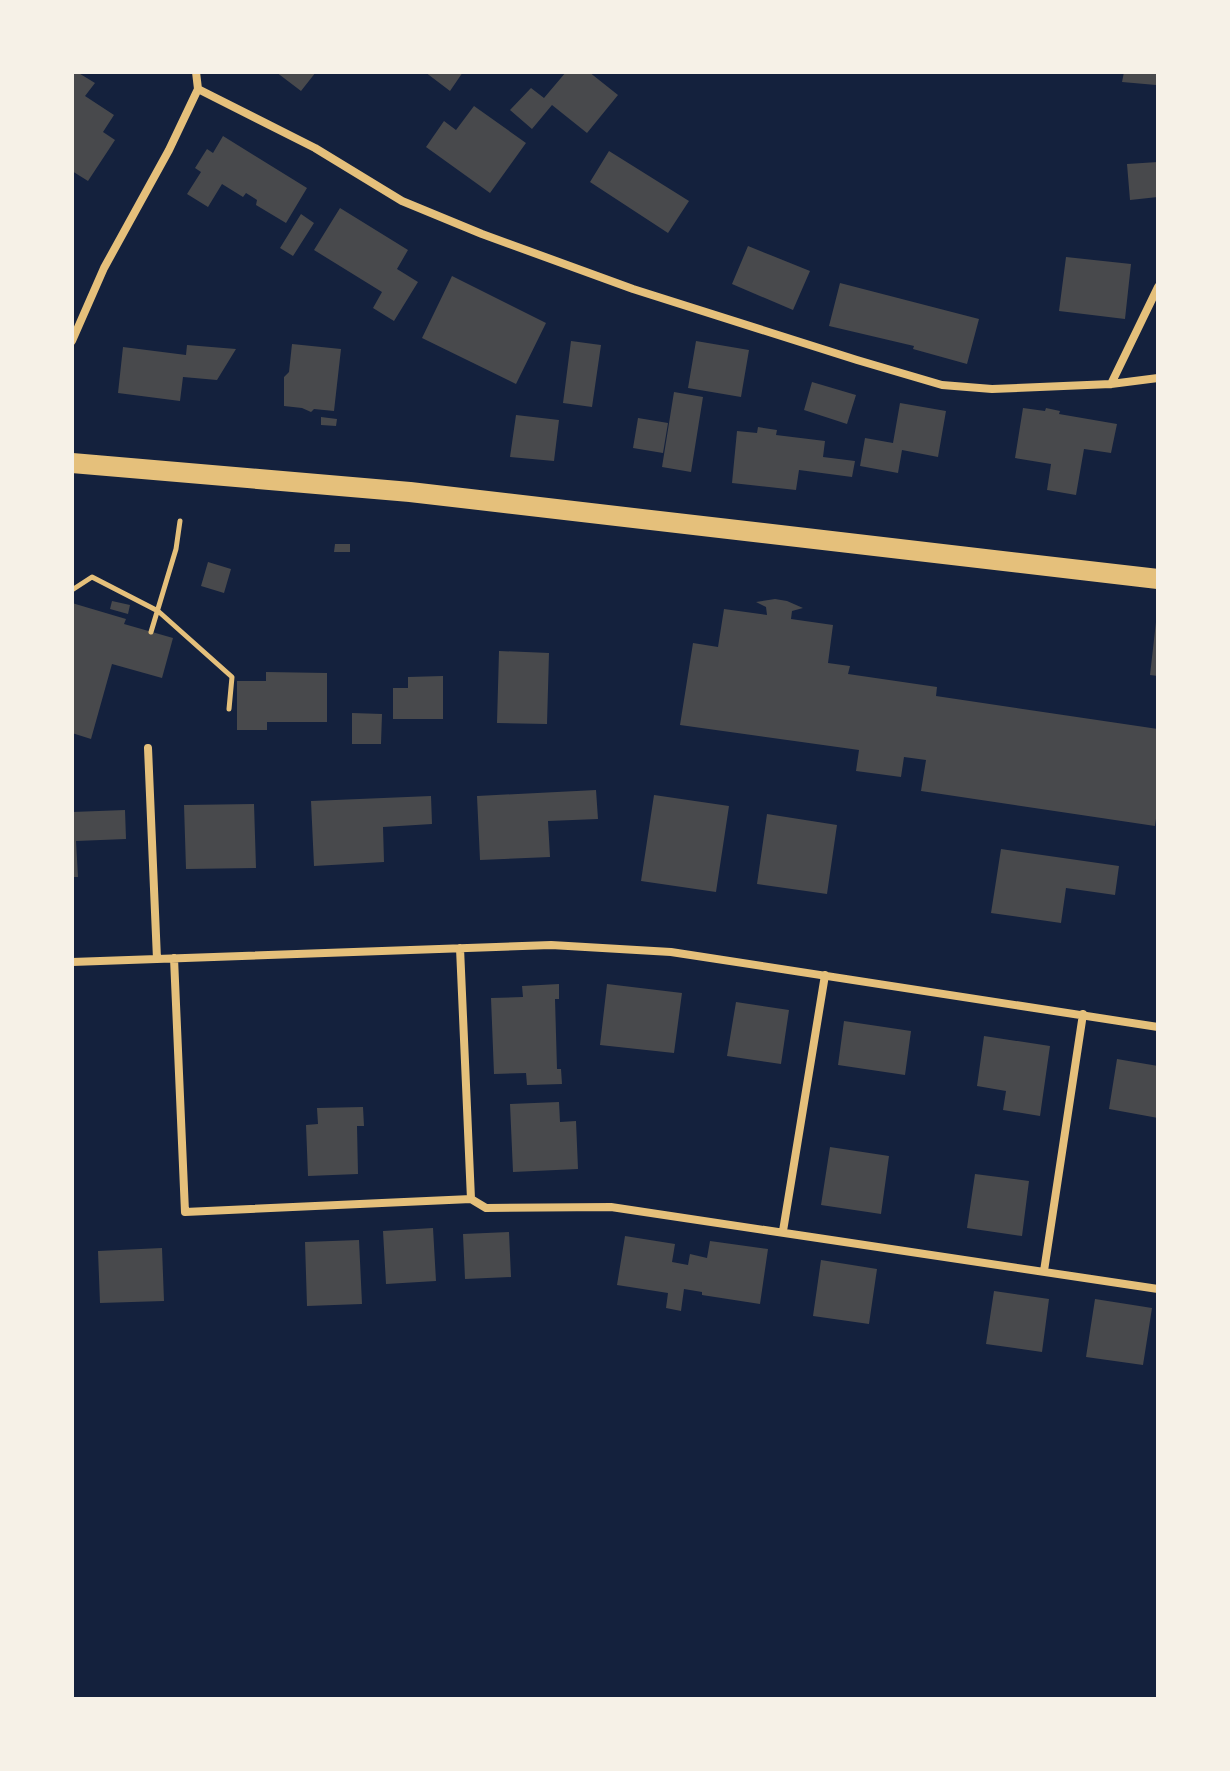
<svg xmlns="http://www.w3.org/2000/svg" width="1230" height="1771" font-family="'Roboto Condensed',sans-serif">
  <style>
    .building { fill: #48494c }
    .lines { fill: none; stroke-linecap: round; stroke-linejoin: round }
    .path { stroke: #e5c07b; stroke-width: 5 }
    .minor { stroke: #e5c07b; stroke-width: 8 }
    .primary { stroke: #e5c07b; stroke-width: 20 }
  </style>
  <rect width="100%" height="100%" fill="#14213d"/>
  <path class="building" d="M72 72H77L95 83 85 96 114 115 103 132 115 140 88 181 72 171Z
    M276 72H316L301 91Z
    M425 72H463L450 91Z
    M566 72H589L618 95 587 133 552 105 532 129 510 110 531 88 544 98Z
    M1124 72H1157L1156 85 1122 82Z
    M474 106 526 143 490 193 426 147 444 121 456 130Z
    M223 136 307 188 286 223 256 205 257 200 246 193 243 197 222 184 208 207 187 194 201 172 195 168 207 149 213 153Z
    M609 151 689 201 668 233 590 182Z
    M1158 162V197L1130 200 1127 164Z
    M340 208 408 250 397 269 418 282 394 321 373 308 382 292 314 250Z
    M301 214 314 223 293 256 280 248Z
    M748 246 810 271 793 310 732 284Z
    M1066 257 1131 264 1125 319 1059 311Z
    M452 276 546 323 516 384 422 338Z
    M840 283 979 319 967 364 913 349 914 346 829 326Z
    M571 341 601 345 592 407 563 403Z
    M696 341 749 350 741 397 688 388Z
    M292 344 341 349 334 411 314 409 311 412 302 408 284 406V377L289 372Z
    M187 345 236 349 217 380 183 377 180 401 118 393 123 347 186 355Z
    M812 382 856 395 847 424 804 410Z
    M674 392 703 397 691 472 662 467Z
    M900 403 946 411 938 457 902 450 898 473 860 466 865 438 893 443Z
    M1023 408 1045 411 1046 408 1060 411 1059 414 1117 424 1111 453 1084 449 1076 495 1047 490 1051 464 1015 458Z
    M516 415 559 420 554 461 510 457Z
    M321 417 337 419 336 426 321 425Z
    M638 418 668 423 663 453 633 448Z
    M758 427 777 430 776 435 825 441 823 457 855 461 852 477 799 470 796 490 732 483 737 431 757 433Z
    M335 544H350V552H334Z
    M208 562 231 569 224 593 201 586Z
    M775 599 787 601 803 608 792 611 791 619 833 625 828 663 850 666 848 674 937 687 936 696 1158 729V804L1155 826 921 791 926 760 904 757 901 777 856 771 859 750 680 725 693 643 718 647 724 609 767 615 766 607 756 602Z
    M112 601 130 605 128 614 110 609Z
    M72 603 126 619 124 624 173 638 162 678 112 664 91 739 72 733Z
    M1156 622H1158V676L1150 675Z
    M499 651 549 653 547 724 497 723Z
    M266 672 327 673V722H267V730H237V681H266Z
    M443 676V719H393V688H408V677Z
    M352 713 382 714 381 744H352Z
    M596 790 598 819 548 821 550 857 480 860 477 796Z
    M654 795 729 806 716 892 641 881Z
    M431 796 432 824 383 827 384 862 314 866 311 801Z
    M254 804 256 868 186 869 184 805Z
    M125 810 126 839 76 841 78 877H72V812Z
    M767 814 837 825 827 894 757 884Z
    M1001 849 1119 866 1115 895 1066 888 1061 923 991 913Z
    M559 984V999H555L557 1069H561L562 1084 527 1085 526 1073 494 1074 491 998 523 997 522 986Z
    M607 984 682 993 674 1053 600 1045Z
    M736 1002 789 1010 781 1064 727 1056Z
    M844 1021 911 1031 905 1075 838 1065Z
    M984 1036 1050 1046 1040 1116 1003 1110 1006 1091 977 1086Z
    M1117 1059 1158 1066V1118L1109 1109Z
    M559 1102 560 1122 576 1121 578 1169 513 1172 510 1104Z
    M363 1107 364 1126H357L358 1174 308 1176 306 1125 318 1124 317 1108Z
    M830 1147 889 1156 881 1214 821 1205Z
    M975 1174 1029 1181 1022 1236 967 1228Z
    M433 1228 436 1281 386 1284 383 1231Z
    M509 1232 511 1277 465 1279 463 1234Z
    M625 1236 675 1244 672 1262 688 1265 690 1254 707 1258 710 1241 768 1249 760 1304 702 1295V1292L684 1289 681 1311 666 1308 668 1293 617 1285Z
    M359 1240 362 1304 307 1306 305 1242Z
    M162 1248 164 1301 100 1303 98 1251Z
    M821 1260 877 1269 869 1324 813 1316Z
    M994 1291 1049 1299 1042 1352 986 1344Z
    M1095 1299 1152 1308 1143 1365 1086 1357Z"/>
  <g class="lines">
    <path class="path" d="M72 590 92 577 158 611 232 677 229 709
      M151 632 176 549 180 521"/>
    <path class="minor" d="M198 89 315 148 402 201 482 234 633 289 857 360 942 385 992 389 1111 384 1158 378
      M72 341 104 268 169 150 198 89 196 72
      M1111 384 1158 287
      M148 748 157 959
      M174 958 185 1212 471 1199 460 948
      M72 962 551 945 671 952 1158 1027
      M471 1199 486 1208 611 1207 1158 1289
      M783 1231 825 975
      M1044 1271 1083 1014"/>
    <path class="primary" d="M72 463 410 492 1158 579"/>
  </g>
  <rect width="1230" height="1771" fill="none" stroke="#f6f1e7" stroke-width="148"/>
</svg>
